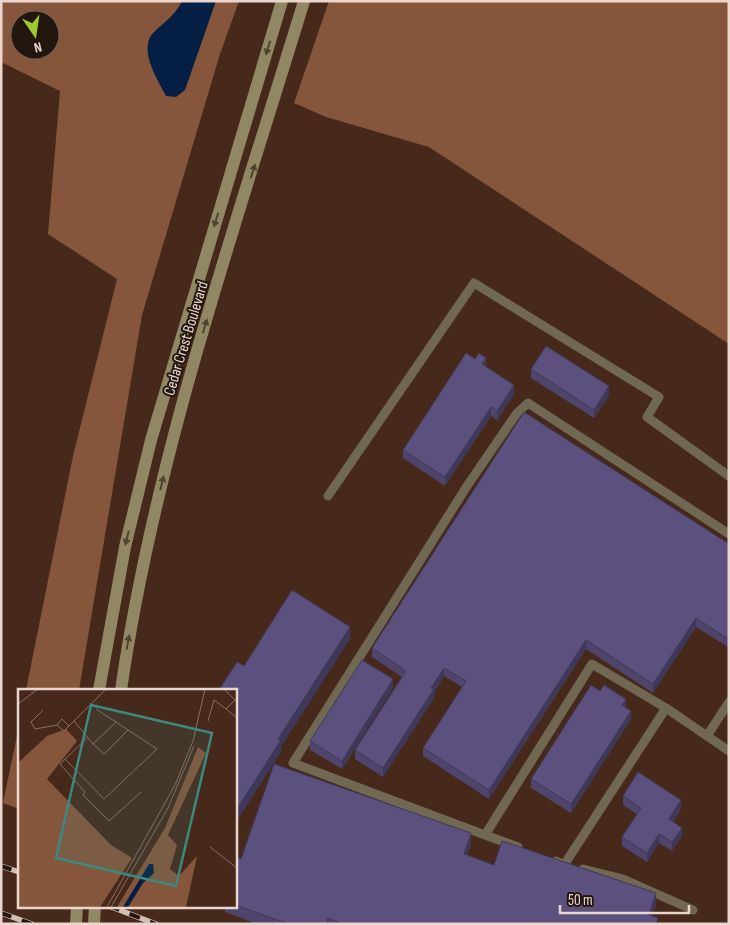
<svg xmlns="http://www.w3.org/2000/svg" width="730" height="925" font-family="'Sofia Sans Condensed',sans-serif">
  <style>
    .forest { fill: #86563c; fill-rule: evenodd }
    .water { fill: #041f43 }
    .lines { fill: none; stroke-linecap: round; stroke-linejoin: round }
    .lane { stroke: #706853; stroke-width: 9 }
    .secondary { stroke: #928764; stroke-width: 12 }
    .rail-casing { stroke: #d2bdb3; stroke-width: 5.5 }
    .rail { stroke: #23160f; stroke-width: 4; stroke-dasharray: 11; stroke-linecap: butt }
    .wall { fill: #4f456c }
    .shaded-wall { fill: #403858 }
    .building { fill: #5c507e; stroke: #403858 }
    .oneway { fill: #4f4331 }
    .labels { text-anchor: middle; stroke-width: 4; stroke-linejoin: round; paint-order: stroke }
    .street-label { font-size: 16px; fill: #ead6cd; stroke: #23160f }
    .inset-road { fill: none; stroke: #886e62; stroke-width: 1 }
    .view { fill: #3b8981; fill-opacity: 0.15; stroke: #3b8981; stroke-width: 2.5 }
    .inset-edge { fill: none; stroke: #ead6cd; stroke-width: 2.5 }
  </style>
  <rect width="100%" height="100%" fill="#46291a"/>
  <path class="forest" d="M1 1H239L220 54 142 315 79 690H26L73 456 117 279 48 234 60 91 1 62ZM20 20H50V50H20Z
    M329 1H729V344L429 147 326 117 294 103Z
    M19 726V809L3 803Z"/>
  <path class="water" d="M182 1H216L185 90 176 97 166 96C158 80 138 50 153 33 164 22 175 16 182 1Z"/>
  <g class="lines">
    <path class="lane" d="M328 496 474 283 659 397 647 417 729 476
      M707 736 729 702
      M485 835 293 763 467 486 517 413 528 403 729 534
      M518 847 485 835 592 664 666 708
      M556 861 564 865 666 708 729 751
      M583 869 623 879 693 910"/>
    <path class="secondary" d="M99 690 125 547 151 440 282 1
      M121 690C155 455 235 228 304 1
      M76 924 77 906
      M94 924 95 906"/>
    <defs>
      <path id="rail" d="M1 866 19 872
        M109 906 156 924
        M1 913 32 924"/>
    </defs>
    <use href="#rail" class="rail-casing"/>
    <use href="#rail" class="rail"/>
  </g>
  <path class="wall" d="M486 367 514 394 497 420 491 416 445 486 403 458V450Z
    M531 369 609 395 594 418 531 378Z
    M729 544 728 647 696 627 653 693 586 649 489 799 423 756V748L462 687 444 676 434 693V698L383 777 355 759V750L402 677 372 657V648Z
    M393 688 342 769 310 750V741Z
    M626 708 631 719 571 813 531 788V779Z
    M623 796 681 809 673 822 682 836 672 851 659 843 647 862 622 846V837L637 814 623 805Z
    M471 845 467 855 494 865 656 905 652 916 658 924H257L225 912V906H235V857L241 859Z"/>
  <path class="shaded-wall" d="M486 358V366L482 373V364Z
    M514 385V394L497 420V411Z
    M609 386V395L594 418V410Z
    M491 407V416L445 486V477Z
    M696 618V627L653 693V684Z
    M350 627V639L281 747V752L235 824V812L278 739Z
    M586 640V649L489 799V790Z
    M444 668V676L434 693V698L383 777V768L431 688Z
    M393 679V688L342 769V761Z
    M626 699V707L622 705Z
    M631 711V719L571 813V804Z
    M681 800V809L669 828V819Z
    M682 828V836L672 851V842Z
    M471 833V845L464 865V854Z
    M659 834V843L647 862V853Z
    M656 893V905L649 924V915Z"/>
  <path class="building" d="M546 346 609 386 594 410 531 369Z
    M466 353 475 359 479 353 486 358 482 364 514 385 497 411 491 407 445 477 403 450Z
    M524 412 729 544V637L728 639 696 618 653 684 586 640 489 790 423 748 466 681 444 668 431 688 434 689 383 768 355 750 406 671 372 648Z
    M292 590 350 627 278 739 281 740 235 812V690H219L237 662 244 666Z
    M362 660 393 679 342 761 310 741Z
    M591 685 600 691 604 685 626 699 622 705 631 711 571 804 531 779Z
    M274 764 471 833 464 854 494 865 502 841 656 893 649 915 658 918 656 924H343L328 918 326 924H289L235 905V857L241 859Z
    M638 772 681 800 669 819 682 828 672 842 659 834 647 853 622 837 641 808 623 796Z"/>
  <defs><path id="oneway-solid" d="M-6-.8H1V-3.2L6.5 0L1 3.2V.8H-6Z" transform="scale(1.25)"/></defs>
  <g class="oneway">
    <use href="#oneway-solid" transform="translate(268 48) rotate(107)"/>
    <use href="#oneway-solid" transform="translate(253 171) rotate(-73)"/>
    <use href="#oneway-solid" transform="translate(216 220) rotate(107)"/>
    <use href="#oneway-solid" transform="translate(205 326) rotate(-73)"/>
    <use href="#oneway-solid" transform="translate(162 483) rotate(-76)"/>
    <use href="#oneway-solid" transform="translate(127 538) rotate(104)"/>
    <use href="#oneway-solid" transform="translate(128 642) rotate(-80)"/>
  </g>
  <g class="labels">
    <g class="street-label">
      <text transform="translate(185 338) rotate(-73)" y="6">Cedar Crest Boulevard</text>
    </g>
  </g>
  <g transform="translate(18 689)">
    <rect width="219" height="219" fill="#46291a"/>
    <path d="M48 40 59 52 29 90 93 156 114 169 82 218H0V74L29 47ZM180 58 188 64 150 146 159 156 152 180 161 187 179 167 168 218H99L147 139Z" fill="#86563c"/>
    <path d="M131 175H135L136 184 125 194 110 218H105Z" fill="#041f43"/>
    <path class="inset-road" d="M206 0 219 13M217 11 208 20 219 29M0 15 20 0M78 20 98 33M25 21 13 33 17 40 39 36 46 42 88 0M56 32 75 55 98 33 110 41 86 65 75 55M190 32 196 11 208 20M39 36 44 30 51 37M70 48 42 75 67 103 65 106 91 132 123 103M47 70 86 110 139 60 110 41M192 158 219 179M89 218 157 96 175 52 187 0M93 218 150 119 176 57"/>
    <path class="view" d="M73 16 194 44 158 197 38 169Z"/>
    <rect width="219" height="219" class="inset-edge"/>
  </g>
  <rect width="730" height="925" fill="none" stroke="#ead6cd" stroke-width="5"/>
  <g transform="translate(35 35) rotate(167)"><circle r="24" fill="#23160f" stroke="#73635b"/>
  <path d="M0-4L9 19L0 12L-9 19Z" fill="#9eca2f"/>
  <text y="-8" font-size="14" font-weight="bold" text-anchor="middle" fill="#ead6cd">N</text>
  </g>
  <path d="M560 905v8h129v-8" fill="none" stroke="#ead6cd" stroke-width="2.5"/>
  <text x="568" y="905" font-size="15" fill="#ead6cd" stroke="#23160f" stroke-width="4" paint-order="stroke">50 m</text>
</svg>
